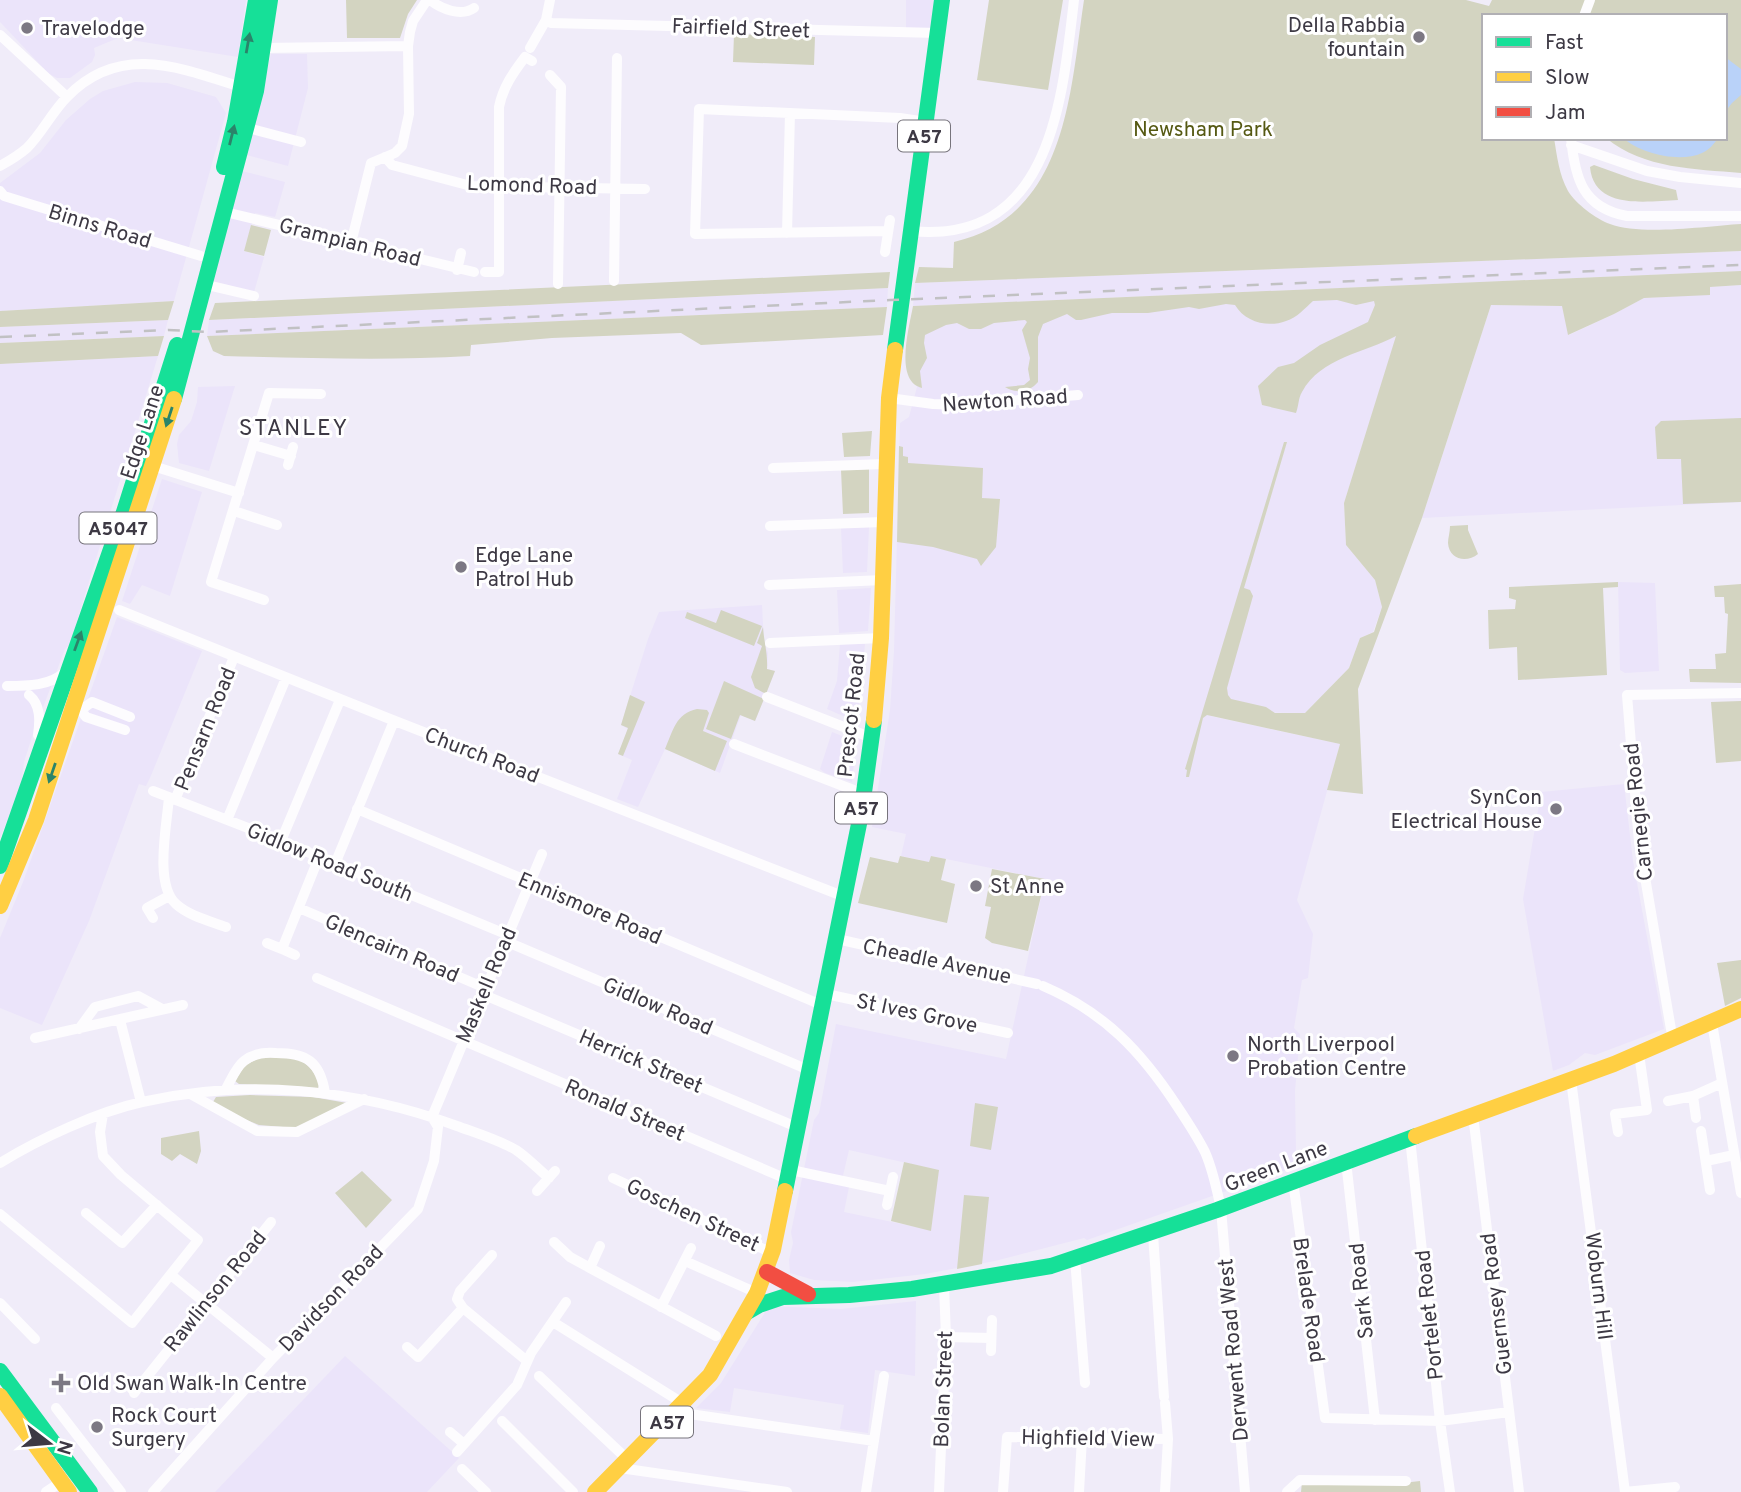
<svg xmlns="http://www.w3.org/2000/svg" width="1741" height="1492" font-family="Overpass,sans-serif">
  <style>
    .built { fill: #ebe4fa; fill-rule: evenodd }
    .green { fill: #d3d4c1 }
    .water { fill: #b9d2f9 }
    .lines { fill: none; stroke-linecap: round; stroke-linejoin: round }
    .street { stroke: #fdfcfe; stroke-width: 10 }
    .fast { stroke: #16e098; stroke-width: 16 }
    .slow { stroke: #ffcf43; stroke-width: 16 }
    .jam { stroke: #f24e42; stroke-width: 16 }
    .rail { stroke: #c1c1c3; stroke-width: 2.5; stroke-dasharray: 12 12; stroke-linecap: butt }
    .oneway { fill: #2b846a }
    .poi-dot { fill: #7c7883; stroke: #fff; stroke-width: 2.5 }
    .labels { text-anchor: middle; stroke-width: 6; stroke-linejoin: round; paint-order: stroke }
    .shield { fill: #fff; stroke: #77747c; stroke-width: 2 }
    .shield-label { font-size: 19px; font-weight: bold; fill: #3d3944 }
    .poi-label { font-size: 21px; fill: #3d3944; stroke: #fff; text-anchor: start }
    .street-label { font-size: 21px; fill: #3d3944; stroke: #fff }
    .park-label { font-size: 21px; fill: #555913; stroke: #fff }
    .neighbourhood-label { font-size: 23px; letter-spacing: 2px; fill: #3d3944; stroke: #fff }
  </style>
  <rect width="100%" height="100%" fill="#f0ecf9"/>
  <path class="built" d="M0 0H246L238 57 118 38 94 48 95 55 92 62 70 78H57L49 74 0 22Z
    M906 0H935L930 28H906Z
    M271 54H307L308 88 288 166 246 155Z
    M135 82 167 83 216 97 226 113 174 301 0 311V183L40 153 66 120 90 99 103 91Z
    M242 171 285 182 275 217 255 213 244 251 264 257 254 292 213 281Z
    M1741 251V271L913 306 915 283Z
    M1741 285V502L1422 518 1491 305 1563 306 1569 335 1614 314 1644 298 1710 294V287Z
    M888 288 887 307 207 336 209 320Z
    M1383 292 1397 335 1344 503 1346 545 1375 580 1382 607 1373 632 1360 638 1349 668 1305 713 1232 712 1210 716 1340 744 1297 900 1313 934 1308 978 1302 980 1294 1028 1300 1034 1295 1091 1296 1152 1304 1160 1289 1169 1087 1240 1084 1238 995 1261 925 1274 853 1282 814 1280 790 1273 789 1260 793 1243 791 1232 814 1120 819 1113 836 1024 1006 1059 1045 879 931 856 929 862 901 856 906 834 872 827 890 710 894 651 900 423 909 417 917 387 910 354V319ZM849 1150 938 1170 931 1230 844 1212 850 1182 842 1180Z
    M168 320 164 336 0 343V327Z
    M158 356 70 644 65 649 32 737 24 762 21 786 0 838V364Z
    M235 386 209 471 179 463 177 444 179 435 191 421 197 402 198 387Z
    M162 479 202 492 170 596 142 585 130 604 122 601Z
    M869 527 867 572 843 573 841 528Z
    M1618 582 1655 583 1659 671 1625 673 1620 670Z
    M871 588 868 631 839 633 837 590Z
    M762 605 764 643 768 653 767 669 775 671 755 721 741 715 720 773 665 749 638 807 617 799 632 760 618 754 628 729 621 725 648 639 659 612Z
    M117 617 202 651 150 778 146 786 139 784 89 921 42 1025 0 1008V938L23 882Z
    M840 644H865L857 722 827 709 837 681Z
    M832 732 852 740 854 762 852 782 825 773 820 769Z
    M1624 784 1633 861 1664 1029 1595 1055 1585 1053 1569 1065 1553 1071 1523 899 1541 792Z
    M916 1301 915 1376 875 1370 868 1433 840 1429 844 1405 734 1388 730 1412 696 1408 721 1383 769 1306 841 1309Z
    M345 1356 459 1458 427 1492H215Z"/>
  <path class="green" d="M346 0H417L408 14 400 38H347Z
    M989 0H1063L1048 90 977 80Z
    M1084 0H1466L1489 6 1492 0H1741V173C1695 169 1644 169 1606 138H1725V16H1484V138H1554C1557 156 1559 175 1568 191 1576 204 1596 219 1610 224 1641 236 1707 226 1741 224V251L915 283 919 267 953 268 954 242C1067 216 1070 93 1084 0Z
    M734 34 815 37 814 65 733 62Z
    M1594 165 1633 179 1676 190 1678 200C1648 201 1594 211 1590 167Z
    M251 225 271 230 264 256 244 251Z
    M1741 271V285L1710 287V295L1644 298 1614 314 1568 335 1562 306 1491 305 1422 518 1358 689 1363 794 1327 790 1340 744 1207 715 1203 718 1189 777H1186L1187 770 1185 769 1284 442H1287L1244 588 1250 590 1253 596 1227 688 1228 695 1231 699 1266 707 1275 713H1305L1349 668 1360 638 1374 632 1382 607 1375 580 1346 545 1344 503 1396 336C1365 353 1321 357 1302 392 1298 399 1299 405 1296 413L1262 405 1258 386 1278 367 1294 363 1320 345 1368 322 1375 305 1374 301 1356 305 1337 300 1313 301C1305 308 1297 318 1286 321 1268 328 1245 322 1235 305L1226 304 1199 309 1189 307 1148 313H1112L1081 320H1076L1067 314 1043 324 1038 337V382C1030 392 1016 394 1005 387L1024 385 1030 380 1028 369 1030 358 1022 330 1027 322 1025 320 994 323 981 329H969L957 323 946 325 925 335 924 343 927 358 920 371 922 388C894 381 909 328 913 306Z
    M890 272 888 288 209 320 215 303Z
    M174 301 168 320 0 327V311Z
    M887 307 883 335 701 345 681 333 552 338 471 345 470 356C388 361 307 358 224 356L213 351 207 336Z
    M164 336 158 356 0 364V343Z
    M1741 418V502L1683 504 1681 459H1657L1655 427 1661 421Z
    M872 431 870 456 844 457 842 433Z
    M899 446 903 447V456L908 457V463L983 468 982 498 1000 499 996 547 981 566 977 559 933 547 897 542Z
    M869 469V513L843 514 841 470Z
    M1468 525V530L1478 554C1467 563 1449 560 1448 543 1448 538 1450 532 1450 526Z
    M1618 582V587L1603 588 1607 675 1518 680 1517 647 1489 649 1488 610 1515 609 1516 600 1509 598V587Z
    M1741 584V683L1690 682 1689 669H1716L1715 654 1726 653 1728 614 1725 613 1724 597H1715L1714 586Z
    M721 610 762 626 754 646 685 618 687 612 716 623Z
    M763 627C764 642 768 654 767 669L775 671 766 694 755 688 751 677 762 646 757 643Z
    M724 681 764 699 755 721 740 715 731 739 706 729Z
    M630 695 645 702 623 756 618 754 628 728 621 725Z
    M1741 701V761L1716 763 1711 702Z
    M697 709 707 710 709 713 703 731 727 741 715 771 665 749C673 731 676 713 697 709Z
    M900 856 929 862 931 856 946 859 941 880 955 884 947 923 858 903 870 857 898 863Z
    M992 869 1045 879 1028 951 992 943 985 938 991 907 985 906Z
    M1741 960V998L1725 1006 1717 963Z
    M262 1057C293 1058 304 1053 320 1083L318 1088 239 1084 235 1081 245 1065Z
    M250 1095 313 1097 347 1103 295 1128 259 1125 216 1108 213 1102 216 1097Z
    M975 1103 998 1107 991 1150 970 1146Z
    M199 1131 201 1151 197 1164 180 1154 172 1161 161 1154V1138Z
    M904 1162 939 1170 931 1231 891 1221Z
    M362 1171 392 1200 366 1228 335 1193Z
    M964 1195 989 1197 982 1264 957 1269Z
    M1420 1481 1421 1492H1301L1302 1482 1403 1483Z"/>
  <path class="water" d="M1725 57 1741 69V95L1732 103 1725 112Z
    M1623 138H1718C1714 144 1709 150 1702 153 1680 163 1641 154 1623 138Z"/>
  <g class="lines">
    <path class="street" d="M430 0C441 9 461 17 474 8
      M1584 16 1590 0
      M546 20 551 23 937 33
      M0 35 67 97
      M264 48 408 46
      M530 48 546 20 550 0
      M550 75 561 87 558 284
      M248 128 301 142
      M1571 138C1575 179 1583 208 1627 216H1741
      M1571 145 1647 171 1680 177 1741 183
      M385 157 392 165 471 186 645 189
      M0 166C9 161 19 155 27 148 42 133 52 112 67 97 120 42 181 68 244 88
      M0 191 4 196 33 205 201 256
      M225 212 474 272
      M888 231 695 234 699 109 900 118 926 122
      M911 231C1050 245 1062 103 1074 0
      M787 233 790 113
      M351 243 371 163 395 153 402 146 409 114 408 46 410 32 413 21 427 0
      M885 252 890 220
      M457 270 461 253
      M485 272H499V107C503 87 513 73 525 57L532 61
      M614 281 617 58
      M207 285 254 296
      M889 398 933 404 962 405 1078 395
      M254 445 291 456
      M288 465 293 447
      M153 466 239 493
      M773 468 885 464
      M234 511 277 525
      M770 526 883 522
      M769 585 883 580
      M264 600 211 582 269 393 321 394
      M119 610 390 719 845 897
      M770 643 881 638
      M7 686C27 686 51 686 66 671
      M29 695C41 705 40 721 38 735
      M767 697 872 738
      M74 709 81 710 86 717 125 730
      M81 710 92 702 130 717
      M734 744 864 794
      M153 791 281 841 508 935
      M169 797C167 825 154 884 176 904 189 916 210 921 226 927
      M175 800 234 657
      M357 809 824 1006
      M227 820 286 678
      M281 841 340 700
      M335 864 394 721
      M299 908 485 988
      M153 918 147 908 169 896
      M837 939 1037 984
      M505 941 811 1071
      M267 943 282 949
      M295 955 282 949 319 857
      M317 978 789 1180
      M1043 986C1104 1012 1141 1051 1177 1106 1187 1121 1197 1136 1205 1152 1213 1170 1217 1190 1221 1209L1245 1492
      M482 994 799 1128
      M826 994 1008 1033
      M120 1020 141 1102
      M1712 1023 1741 1193
      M79 1029 95 1007 138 996 162 1009
      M35 1038 183 1005
      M1673 1041 1639 842 1627 695 1741 693
      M1571 1080 1625 1492
      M226 1089C231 1080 236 1067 244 1061 253 1054 265 1052 276 1053 306 1053 320 1061 325 1093
      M192 1095 257 1131 297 1132 364 1099
      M1693 1096 1696 1118
      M1668 1101 1693 1096 1722 1083
      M1473 1115 1519 1492
      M1701 1131 1710 1190
      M1618 1132 1615 1114 1647 1110 1639 1054
      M1410 1138 1440 1421 1450 1492
      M1346 1161 1375 1420
      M1706 1161 1734 1155
      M0 1163C39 1139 97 1112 142 1102 246 1078 357 1089 457 1126 476 1133 499 1140 516 1150 528 1158 538 1169 549 1178
      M791 1170 890 1191
      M613 1178 772 1253
      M1293 1181 1325 1418 1440 1421 1509 1412
      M537 1191 555 1171
      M887 1205 893 1177
      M86 1213 122 1243 157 1205
      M0 1214 132 1323 198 1240 121 1175 103 1156 100 1132 103 1114
      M1153 1234 1164 1397
      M554 1242 570 1257 590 1268
      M600 1246 590 1268 716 1336
      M492 1255 460 1291 457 1299 463 1308 527 1361
      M1075 1259 1085 1383
      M685 1261 757 1293
      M171 1275 273 1358
      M0 1303 35 1339
      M661 1307 691 1248
      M553 1322 684 1404
      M946 1337 991 1338
      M407 1347 418 1357 463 1308
      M991 1351 992 1320
      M539 1376 628 1460
      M134 1393 271 1222
      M56 1408 121 1492
      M676 1412 874 1441
      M502 1421 573 1492
      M450 1432 463 1443
      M457 1452 517 1385 531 1353 566 1302
      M620 1468 787 1492
      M462 1469 486 1492
      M46 1492 61 1482
      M153 1492 273 1358 418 1209 434 1161 438 1127 432 1117 542 854
      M866 1492 884 1376
      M939 1492 946 1337 944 1285
      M1003 1492 1007 1437 1168 1439
      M1079 1492 1082 1438
      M1165 1492 1168 1439 1165 1403
      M1287 1492 1300 1480 1406 1481
      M1625 1492 1675 1487"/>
    <path class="fast" d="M224 167 235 122 256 0
      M895 350 942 0
      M174 399 256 91 270 0
      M0 866 124 512 177 345
      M785 1191 861 814 874 720
      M747 1312 759 1305 783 1297 849 1295 912 1289 1051 1266 1217 1210 1416 1136
      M0 1371 90 1492"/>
    <path class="slow" d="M874 720 881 638 889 398 895 350
      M0 906 36 820 174 399
      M1416 1136 1614 1064 1741 1009
      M0 1396 69 1492
      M595 1492 710 1375 757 1293 773 1250 785 1191"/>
    <path class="jam" d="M767 1272 808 1294"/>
    <path class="rail" d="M0 337 168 330 209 332 890 300 1741 265"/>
  </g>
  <defs><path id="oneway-solid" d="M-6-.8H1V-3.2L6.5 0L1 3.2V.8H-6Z" transform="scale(1.75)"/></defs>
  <g class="oneway">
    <use href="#oneway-solid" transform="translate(248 43) rotate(-80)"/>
    <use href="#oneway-solid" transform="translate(232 135) rotate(-76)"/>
    <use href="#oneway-solid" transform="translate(169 417) rotate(108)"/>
    <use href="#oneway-solid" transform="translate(78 641) rotate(-70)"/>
    <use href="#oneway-solid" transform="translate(52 773) rotate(109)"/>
  </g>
  <g class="poi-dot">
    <circle cx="27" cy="28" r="7"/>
    <circle cx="1419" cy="37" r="7"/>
    <circle cx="461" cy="567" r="7"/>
    <circle cx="1556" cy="809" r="7"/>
    <circle cx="976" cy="886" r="7"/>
    <circle cx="1233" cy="1056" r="7"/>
    <path d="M57.5 1372.5h7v7h7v7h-7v7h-7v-7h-7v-7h7z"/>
    <circle cx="97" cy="1427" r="7"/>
  </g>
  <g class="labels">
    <g class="shield">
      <rect x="898" y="120.5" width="52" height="31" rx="5"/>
      <rect x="79.5" y="512.5" width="77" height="31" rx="5"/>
      <rect x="835" y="792.5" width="52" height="31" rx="5"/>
      <rect x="641" y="1406.5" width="52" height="31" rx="5"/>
    </g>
    <g class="shield-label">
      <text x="924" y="143">A57</text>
      <text x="118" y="535">A5047</text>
      <text x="861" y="815">A57</text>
      <text x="667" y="1429">A57</text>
    </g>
    <g class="poi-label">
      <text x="1405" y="32" text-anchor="end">Della Rabbia<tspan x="1405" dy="24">fountain</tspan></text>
      <text x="41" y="35">Travelodge</text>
      <text x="475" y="562">Edge Lane<tspan x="475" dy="24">Patrol Hub</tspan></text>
      <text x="1542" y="804" text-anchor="end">SynCon<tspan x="1542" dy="24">Electrical House</tspan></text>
      <text x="990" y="893">St Anne</text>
      <text x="1247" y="1051">North Liverpool<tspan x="1247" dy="24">Probation Centre</tspan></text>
      <text x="77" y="1390">Old Swan Walk-In Centre</text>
      <text x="111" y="1422">Rock Court<tspan x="111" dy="24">Surgery</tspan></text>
    </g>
    <g class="street-label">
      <text transform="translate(741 28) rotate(2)" y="7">Fairfield Street</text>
      <text transform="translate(532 185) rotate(2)" y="7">Lomond Road</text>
      <text transform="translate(100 226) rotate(17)" y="7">Binns Road</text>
      <text transform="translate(350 242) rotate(14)" y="7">Grampian Road</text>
      <text transform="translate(1005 400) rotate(-4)" y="7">Newton Road</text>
      <text transform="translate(142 432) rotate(-72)" y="7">Edge Lane</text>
      <text transform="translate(851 715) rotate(-84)" y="7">Prescot Road</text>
      <text transform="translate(205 729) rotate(-68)" y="7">Pensarn Road</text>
      <text transform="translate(482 755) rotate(21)" y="7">Church Road</text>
      <text transform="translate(1638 812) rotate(-96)" y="7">Carnegie Road</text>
      <text transform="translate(330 862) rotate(22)" y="7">Gidlow Road South</text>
      <text transform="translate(590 908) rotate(23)" y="7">Ennismore Road</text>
      <text transform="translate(392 948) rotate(23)" y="7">Glencairn Road</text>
      <text transform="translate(937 961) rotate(12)" y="7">Cheadle Avenue</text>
      <text transform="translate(486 985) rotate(-67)" y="7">Maskell Road</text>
      <text transform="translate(658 1006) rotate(23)" y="7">Gidlow Road</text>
      <text transform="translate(917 1013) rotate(12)" y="7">St Ives Grove</text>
      <text transform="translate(641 1061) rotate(23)" y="7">Herrick Street</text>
      <text transform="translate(625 1110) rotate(23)" y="7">Ronald Street</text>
      <text transform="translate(1276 1166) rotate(-21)" y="7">Green Lane</text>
      <text transform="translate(693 1215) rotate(25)" y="7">Goschen Street</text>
      <text transform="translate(1599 1286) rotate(83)" y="7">Woburn Hill</text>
      <text transform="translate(215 1291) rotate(-51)" y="7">Rawlinson Road</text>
      <text transform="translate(1361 1291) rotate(-96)" y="7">Sark Road</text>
      <text transform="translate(331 1298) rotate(-46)" y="7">Davidson Road</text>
      <text transform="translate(1309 1300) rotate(82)" y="7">Brelade Road</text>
      <text transform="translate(1496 1304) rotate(-97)" y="7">Guernsey Road</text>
      <text transform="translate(1429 1315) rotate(-96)" y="7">Portelet Road</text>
      <text transform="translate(1233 1350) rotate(-95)" y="7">Derwent Road West</text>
      <text transform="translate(943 1389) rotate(-88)" y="7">Bolan Street</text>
      <text transform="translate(1088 1438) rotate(1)" y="7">Highfield View</text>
    </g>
    <g class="park-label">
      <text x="1203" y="136">Newsham Park</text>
    </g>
    <g class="neighbourhood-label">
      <text x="294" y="435">STANLEY</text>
    </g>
  </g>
  <rect x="1482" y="14" width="245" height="126" fill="#ffffff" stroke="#b1b0b4" stroke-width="2"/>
  <rect x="1496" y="37" width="35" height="10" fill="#16e098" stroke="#b1b0b4" stroke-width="2"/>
  <text x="1545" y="49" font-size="21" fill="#3d3944">Fast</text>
  <rect x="1496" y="72" width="35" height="10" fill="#ffcf43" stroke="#b1b0b4" stroke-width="2"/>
  <text x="1545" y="84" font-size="21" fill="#3d3944">Slow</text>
  <rect x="1496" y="107" width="35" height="10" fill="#f24e42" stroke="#b1b0b4" stroke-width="2"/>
  <text x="1545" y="119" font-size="21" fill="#3d3944">Jam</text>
  <g transform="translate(49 1443) rotate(106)" stroke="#ffffff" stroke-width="5" paint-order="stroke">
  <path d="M0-5L12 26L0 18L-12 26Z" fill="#3d3944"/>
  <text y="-10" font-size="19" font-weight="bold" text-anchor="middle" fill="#3d3944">N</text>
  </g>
</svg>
